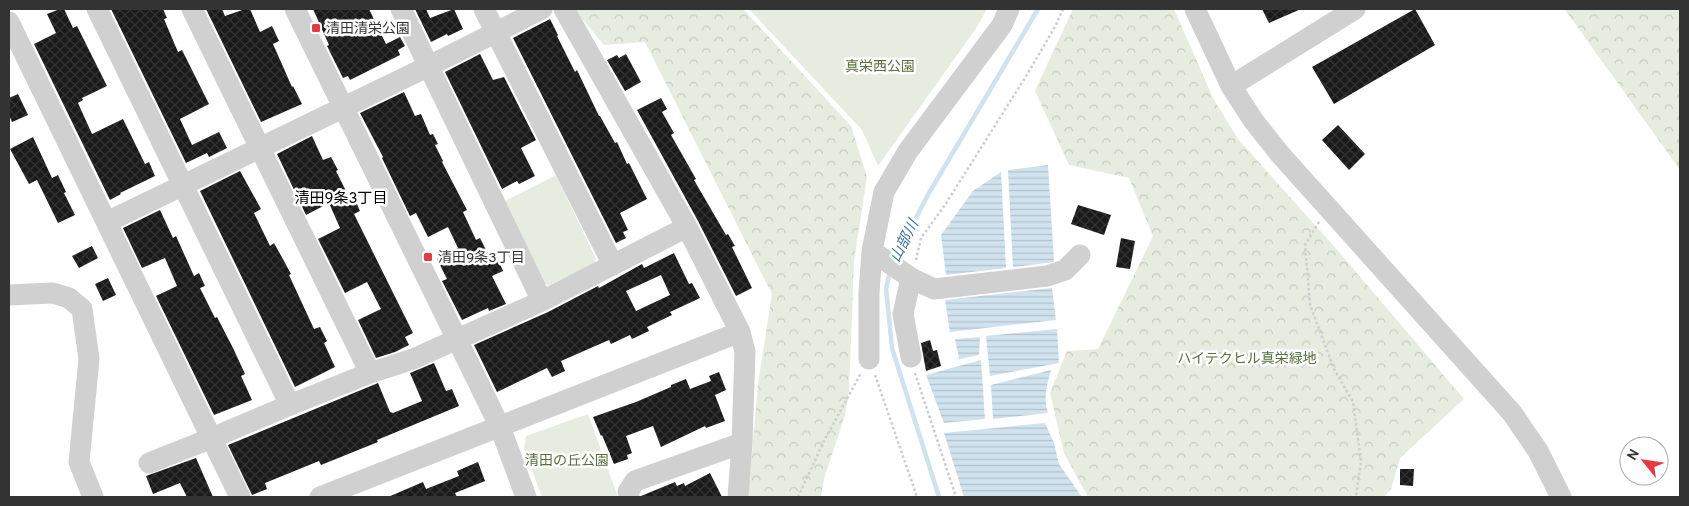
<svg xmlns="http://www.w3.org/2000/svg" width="1689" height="506" font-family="Overpass,'Noto Sans JP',sans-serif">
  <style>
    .green { fill: #e6ecdf }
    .forest { fill: url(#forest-crowns) }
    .water { fill: url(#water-rules) }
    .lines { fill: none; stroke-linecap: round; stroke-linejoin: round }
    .stream { stroke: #cfe2ee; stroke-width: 4.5 }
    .building { fill: url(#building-cross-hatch); fill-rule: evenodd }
    .path { stroke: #cdcdcd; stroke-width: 2.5; stroke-dasharray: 2.5 2.5; stroke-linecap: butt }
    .minor { stroke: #d0d0d0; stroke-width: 21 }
    .poi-dot { fill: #e63946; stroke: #fff; stroke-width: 2 }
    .labels { text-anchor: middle; stroke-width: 5; stroke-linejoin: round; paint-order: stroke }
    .poi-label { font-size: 14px; fill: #333; stroke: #fff; text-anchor: start }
    .park-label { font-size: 14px; fill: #56703f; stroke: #fff }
    .neighbourhood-label { font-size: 15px; fill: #000; stroke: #fff }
    .water-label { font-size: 15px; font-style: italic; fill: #3f7597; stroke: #fff }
  </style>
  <defs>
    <pattern id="forest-crowns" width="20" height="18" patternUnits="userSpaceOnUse" patternTransform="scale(1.25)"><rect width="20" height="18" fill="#e6ecdf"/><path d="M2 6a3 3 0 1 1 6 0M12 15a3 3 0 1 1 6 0" fill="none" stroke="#c6cbc0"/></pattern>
    <pattern id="water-rules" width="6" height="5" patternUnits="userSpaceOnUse" patternTransform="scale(1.25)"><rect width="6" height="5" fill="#cfe2ee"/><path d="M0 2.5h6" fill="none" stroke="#b2c2cd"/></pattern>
    <pattern id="building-cross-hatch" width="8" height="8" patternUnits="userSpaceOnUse" patternTransform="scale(1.25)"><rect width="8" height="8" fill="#1a1a1a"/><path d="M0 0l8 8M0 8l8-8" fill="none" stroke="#333"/></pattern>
  </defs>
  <rect width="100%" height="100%" fill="#fff"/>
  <path class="green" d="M749 9H987L977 27 878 166 862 130Z
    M556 175 596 259 594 264 549 285 543 283 505 201Z
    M588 414 618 497H542L524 449 526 436Z"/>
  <path class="forest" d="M574 9H743L851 126 867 177 854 261 849 391 845 415 824 479 821 497H748L758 384 772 294 645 42 604 45Z
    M1073 9H1174L1213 98 1238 139 1339 252 1464 399 1400 458 1391 489 1384 497H1088L1064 453 1050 393 1067 351 1098 349 1153 236 1129 178 1069 165 1035 91Z
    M1564 9H1680V170L1571 18Z"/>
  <path class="water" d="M1048 165 1054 262 1013 267 1008 170Z
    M1001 172 1006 268 946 275 941 235 973 191Z
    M1052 288 1056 320 950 332 945 300Z
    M1057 329 1059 363 990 376 986 336Z
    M980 337 979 355 959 359 955 339Z
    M981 360 985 419 944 423 926 375Z
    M1051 370C1047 385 1043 398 1048 413L993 419 991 385Z
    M1045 423 1054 443 1059 464 1082 497H964L944 433Z"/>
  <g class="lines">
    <path class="stream" d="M894 260 929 193 1038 9
      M890 272 886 288 892 348 939 497"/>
  </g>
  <path class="building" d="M60 9H64L73 28 77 26 107 86 82 98 83 100 78 103 92 134 123 119 145 164 149 162 155 176 120 193 121 194 110 200 34 44 56 33 47 14Z
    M111 9H163L167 18 164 19 178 52 182 50 209 104 180 119 192 145 219 132 227 148 209 157 207 153 186 163Z
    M206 9H222L225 16 245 9H250L260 32 272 26 279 41 273 44 292 87 293 86 302 104 261 122Z
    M313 9H369L386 44 400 37 405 46 398 50 400 55 350 80 348 76 343 78 327 46 329 45Z
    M415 9H426L430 18 454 9 463 29 448 36 447 34 431 42Z
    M1262 9H1301L1269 23Z
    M1415 9 1435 45 1334 104 1312 67Z
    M550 19 558 35 557 36 575 72 577 70 599 116H600L615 143 617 142 627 164 629 163 647 199 620 213 628 230 623 232 626 238 616 243 513 38Z
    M480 54 493 80 504 77 536 140 521 148 535 176 519 184 517 181 502 189 445 72Z
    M626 54 641 82 625 91 607 60 617 55 619 58Z
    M404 92 415 116 421 114 430 135 433 134 438 144 435 145 443 161 442 162 467 210 463 212 476 240 480 238 491 260 497 257 503 271 492 276 506 304 489 311 488 308 462 320 442 281 447 279 437 259 458 248 448 227 428 237 416 213 410 216 382 158 383 157 360 113Z
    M18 94 28 115 12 122 9 115V98Z
    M661 98 667 109 662 112 674 133 671 135 696 179 694 180 726 235 728 234 735 246 732 247 752 288 736 296 698 221 637 110Z
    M1338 125 1365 154 1349 170 1322 140Z
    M312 136 323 160 331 157 338 170 336 171 350 199 354 197 360 211 354 214 413 333 405 337 409 345 395 352 376 358 358 320 381 309 367 282 345 293 318 239 340 228 329 203 306 215 277 154Z
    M33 137 52 178 58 175 66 192 64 193 75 215 58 223 37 180 29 184 10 149Z
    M240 171 261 209 254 213 270 246 274 243 284 261 291 274 289 275 314 329 320 327 327 341 324 343 335 367 295 387 200 191Z
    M1078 205 1111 215 1104 235 1071 224Z
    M160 210 173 238 176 236 194 276 199 273 205 286 200 288 215 318 217 317 233 348 245 374 241 376 252 400 214 415 156 296 177 286 165 258 142 268 123 228Z
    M1121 238 1135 241 1130 269 1116 267Z
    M92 246 98 258 79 268 72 256Z
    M674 253 689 284 692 283 700 298 670 312 672 315 647 327 649 331 632 339 630 335 611 344 609 340 561 361 565 371 552 377 547 368 497 392 474 345 548 312 598 286 599 288 642 264 644 268ZM661 275 670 295 636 311 626 291Z
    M108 278 116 295 103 301 95 284Z
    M930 340 933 351 937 350 941 366 926 371 921 343Z
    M434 363 446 391 452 389 459 406 377 440 378 442 321 465 319 461 265 483 267 489 252 495 228 445 378 383 390 412 393 413 422 401 410 373Z
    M719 372 726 390 715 395 725 421 706 428 705 426 661 447 653 426 626 436 632 453 627 455 628 459 614 464 602 435 601 436 593 417 636 402 671 387V385L686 379 690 389 711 381 709 376Z
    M196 458 213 497H187L180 483 153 494 146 476Z
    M478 462 485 481 455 493 457 497H388L423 482 426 489 459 476 457 471Z
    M1400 469H1414L1413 486 1400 485Z
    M710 473 722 497H641V496L675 482 677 486 684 483 685 486Z"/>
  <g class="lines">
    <path class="path" d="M1319 222 1305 245 1310 305 1334 369 1353 402 1361 461 1356 497
      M916 260 921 238 945 205 1028 73 1056 25 1063 9
      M915 373 956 497
      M875 375 917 497
      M798 497 824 441 861 373"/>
    <path class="minor" d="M97 9 290 405
      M192 9 370 373
      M295 9 500 427 526 497
      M401 9 542 301
      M484 9 613 265
      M564 9 687 227 740 332 745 352 742 443 738 497
      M1195 9 1231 86 1253 120 1279 153 1512 413 1538 451 1561 497
      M9 22 240 497
      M1231 86 1355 9
      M107 222 429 66 542 9
      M872 251 911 278 934 289 1047 276 1065 270 1080 255
      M911 278 903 314 911 357
      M9 295 53 293 69 298 82 309 89 359 79 462 93 497
      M869 359V293L872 251 884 192 908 151 1002 25 1009 9
      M149 463 212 438 290 405 370 373 413 359 542 301 687 227
      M320 497 740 332
      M629 497 628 492 635 481 742 443"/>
  </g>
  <g class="poi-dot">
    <rect x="311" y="23" width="10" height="10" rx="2.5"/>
    <rect x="423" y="252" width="10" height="10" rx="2.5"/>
  </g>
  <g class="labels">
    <g class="poi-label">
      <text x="326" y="33">清田清栄公園</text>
      <text x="438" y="262">清田9条3丁目</text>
    </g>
    <g class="park-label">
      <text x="880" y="71">真栄西公園</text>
      <text x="1247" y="363">ハイテクヒル真栄緑地</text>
      <text x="567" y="465">清田の丘公園</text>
    </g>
    <g class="neighbourhood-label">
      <text x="341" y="203">清田9条3丁目</text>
    </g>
    <g class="water-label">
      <text transform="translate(904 241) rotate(-63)" y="5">山部川</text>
    </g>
  </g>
  <rect width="1689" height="506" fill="none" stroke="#333333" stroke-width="20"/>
  <g transform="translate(1644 461) rotate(300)"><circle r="24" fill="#ffffff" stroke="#adadad"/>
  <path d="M0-4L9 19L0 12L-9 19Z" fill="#e63946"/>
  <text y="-8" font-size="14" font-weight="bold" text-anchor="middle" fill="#333333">N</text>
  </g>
</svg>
